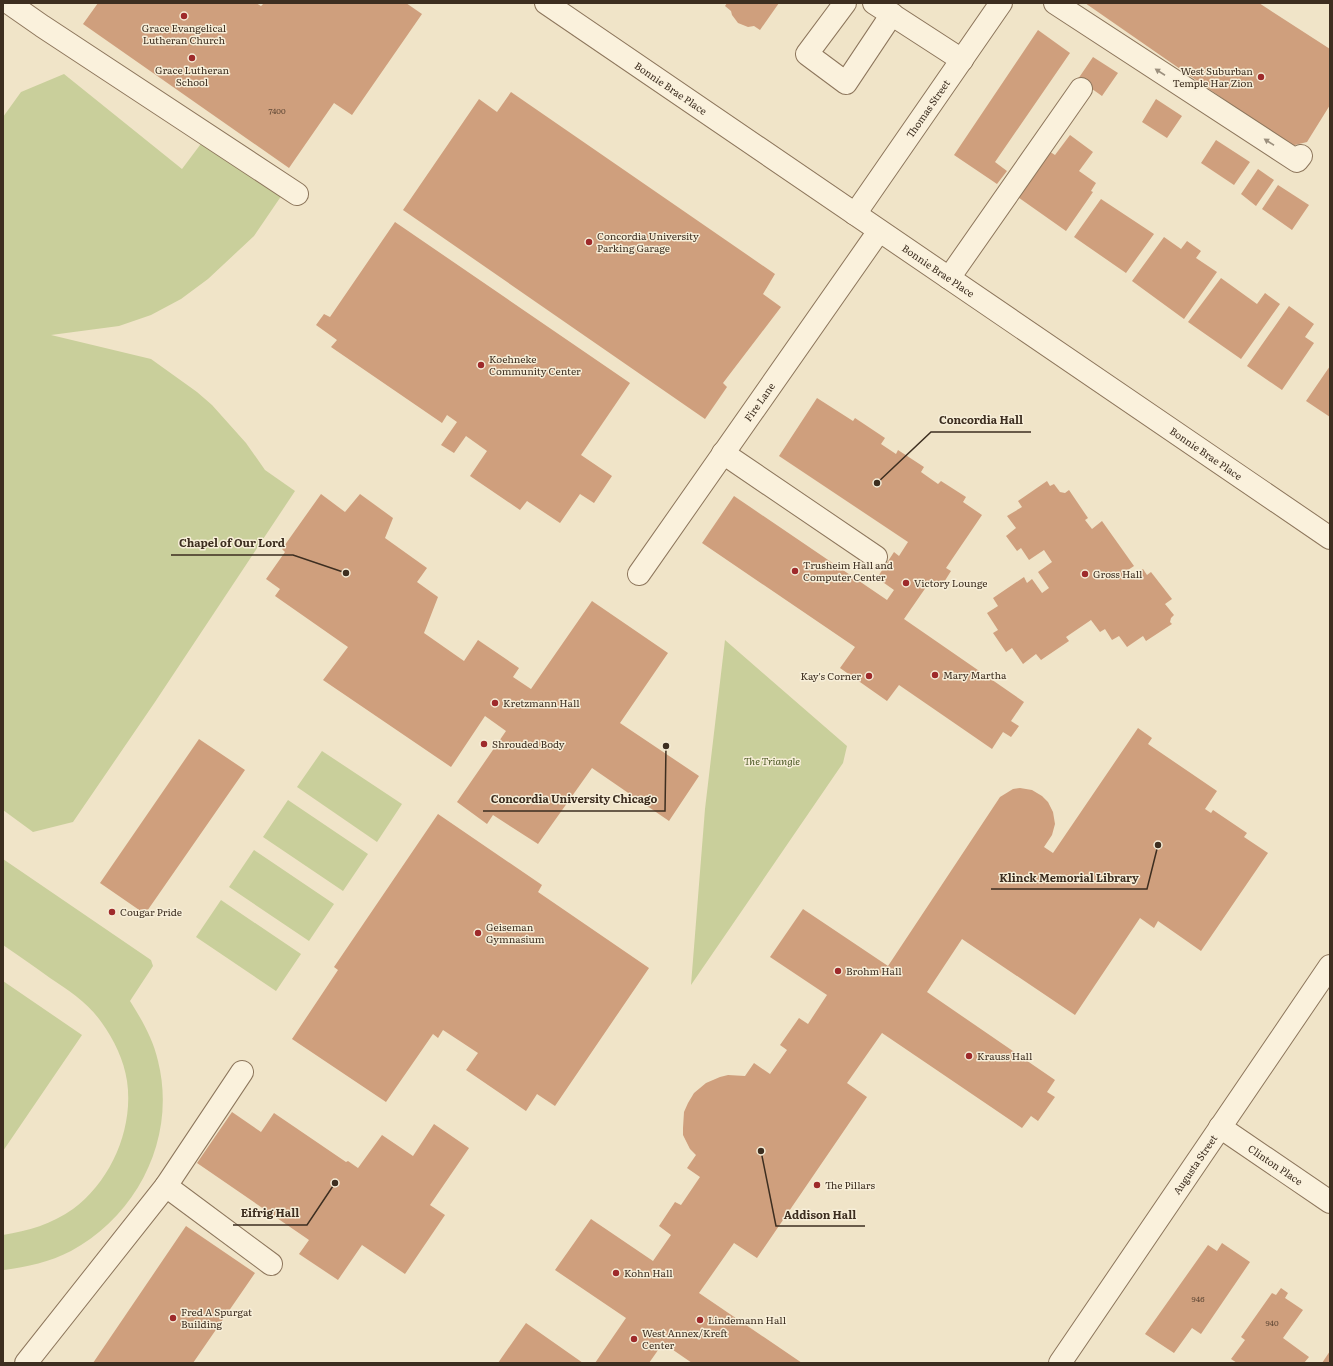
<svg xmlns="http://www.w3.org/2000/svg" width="1333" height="1366" font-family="Literata,serif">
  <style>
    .green { fill: #c9cf9b }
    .building { fill: #cf9f7d }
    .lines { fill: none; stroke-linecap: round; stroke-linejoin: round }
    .minor-casing { stroke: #8d765c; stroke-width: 24 }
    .minor { stroke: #faf1dc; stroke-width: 22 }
    .oneway { fill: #9c907e }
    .poi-dot { fill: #9e2a2b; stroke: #f7eed8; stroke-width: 1.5 }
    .labels { text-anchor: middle; stroke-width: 3; stroke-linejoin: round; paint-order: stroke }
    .number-label { font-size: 8px; fill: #624a37 }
    .poi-label { font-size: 10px; fill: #3d2e20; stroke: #f7eed8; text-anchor: start }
    .street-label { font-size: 10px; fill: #3d2e20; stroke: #f7eed8 }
    .park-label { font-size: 10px; font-style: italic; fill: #4d5a26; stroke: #f7eed8 }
    .leader { fill: none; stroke: #3d2e20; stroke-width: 1.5 }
    .callout-dot { fill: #3d2e20; stroke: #f7eed8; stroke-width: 1.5 }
    .callout-label { font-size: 11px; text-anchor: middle; font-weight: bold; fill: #3d2e20; stroke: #f7eed8; stroke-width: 3; stroke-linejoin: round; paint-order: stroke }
  </style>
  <rect width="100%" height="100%" fill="#f0e4c8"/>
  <path class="green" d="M64 74 182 169 200 145 216 140 286 189 254 236 208 279 181 299 151 315 119 326 51 335 151 359 197 392 212 405 246 443 265 470 295 491 155 702 73 822 33 832 3 810V117L21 92Z
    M725 640 847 746 843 763 691 985 705 809Z
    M322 751 402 804 377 842 297 787Z
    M288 800 368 854 343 891 263 837Z
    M254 850 334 904 309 941 229 887Z
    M3 859 151 960 153 966 130 1001C142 1020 153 1039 158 1061 177 1137 138 1215 71 1251 50 1262 27 1267 4 1270L3 1272V1235C28 1231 52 1224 73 1209 111 1181 134 1128 127 1081 124 1060 114 1040 102 1023 89 1004 70 991 50 978 35 967 19 956 3 945Z
    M221 900 301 954 276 991 196 937Z
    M3 981 82 1035 3 1151Z"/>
  <path class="building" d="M98 3H256L261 6 264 3H406L422 14 352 115 334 103 289 168 83 24Z
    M727 3H779L760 30 754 26 748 27 738 23 732 15 731 11 725 6Z
    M1085 3H1259L1330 49V105L1307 142 1291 146Z
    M1038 30 1070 53 995 162 1007 171 997 184 954 155Z
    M1093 57 1118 73 1102 96 1078 79Z
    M511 92 775 274 763 294 781 307 723 383 727 387 705 419 403 210 479 99 497 112Z
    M1156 99 1182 116 1167 138 1142 122Z
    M1070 135 1093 152 1079 171 1096 183 1091 191 1093 192 1066 231 1015 195 1044 148 1055 155Z
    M1216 140 1250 162 1234 185 1201 163Z
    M1258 169 1274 180 1256 206 1241 194Z
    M1278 185 1309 205 1292 230 1262 209Z
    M1101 199 1154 234 1126 273 1074 237Z
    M395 222 630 383 581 455 612 476 594 503 580 494 560 523 527 501 520 510 470 476 487 451 466 436 454 453 441 445 457 422 447 415 442 423 331 347 337 340 316 325 324 314 330 317Z
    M1164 237 1181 249 1187 241 1201 251 1196 258 1217 272 1184 319 1132 281Z
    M1221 278 1257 304 1265 293 1280 304 1241 359 1188 322Z
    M1289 306 1314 324 1305 337 1314 343 1282 390 1247 366Z
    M1330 366V417L1306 401Z
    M817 398 853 421 855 418 885 438 881 444 896 454 898 450 924 467 921 472 938 484 941 481 966 497 963 502 982 515 946 568 951 571 941 587 931 580 904 619 1024 702 1011 721 1019 726 1011 737 1003 732 992 749 899 685 887 701 840 668 855 647 702 543 734 496 887 600 894 590 877 578 894 552 899 556 908 542 779 456Z
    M1047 481 1050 486 1054 484 1060 492 1065 493 1069 490 1088 518 1085 520 1092 529 1102 521 1134 566 1128 570 1132 576 1143 569 1147 575 1151 572 1172 599 1165 604 1174 615 1171 618 1170 622 1172 624 1146 641 1143 636 1127 647 1119 636 1112 640 1105 629 1100 632 1091 620 1066 637 1069 641 1041 660 1036 654 1023 664 1012 648 1006 652 993 633 998 630 987 613 998 606 993 598 1024 577 1027 583 1032 579 1042 593 1049 588 1038 572 1052 562 1044 550 1029 560 1021 548 1017 551 1006 536 1016 528 1007 516 1022 507 1018 501Z
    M321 494 345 512 360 494 393 518 385 538 427 568 417 582 438 597 424 633 464 661 478 640 519 668 513 677 531 689 592 601 668 653 620 723 699 776 669 821 592 768 538 844 493 815 487 824 457 802 506 731 485 716 451 767 323 680 348 647 275 596 280 589 266 579 285 552 282 549Z
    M1138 728 1152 738 1148 744 1217 791 1205 809 1211 813 1213 810 1247 833 1244 837 1268 853 1201 951 1158 921 1154 928 1140 918 1075 1015 962 939 927 992 1055 1080 1047 1092 1055 1097 1038 1121 1031 1116 1022 1128 882 1033 847 1083 867 1097 757 1258 734 1243 699 1293 802 1363H692L663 1343 649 1363H595L626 1318 555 1270 591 1219 653 1261 671 1235 659 1226 675 1202 681 1205 700 1177 687 1168 696 1155 690 1149 683 1135V1128L684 1112 688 1103 694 1093 706 1083 720 1077 728 1075 745 1076 754 1063 770 1074 787 1050 780 1045 799 1018 808 1024 827 995 770 957 803 909 888 966 1000 797 1013 789 1020 788 1032 790 1042 796 1048 802 1053 812 1055 824 1052 835 1044 847 1053 853Z
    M199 739 245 770 145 914 100 883Z
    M438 814 542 885 538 892 649 968 555 1106 537 1094 526 1111 466 1070 478 1053 443 1030 438 1038 433 1034 386 1102 292 1039 338 970 334 967Z
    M232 1112 261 1132 274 1113 346 1162 348 1161 358 1168 382 1135 413 1156 434 1124 469 1148 430 1205 445 1215 405 1274 362 1245 338 1280 299 1254 309 1240 197 1163Z
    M186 1226 255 1273 193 1363H93Z
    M1222 1243 1250 1262 1201 1334 1192 1328 1174 1353 1145 1334 1208 1245 1217 1251Z
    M1281 1288 1288 1293 1285 1298 1303 1310 1283 1338 1309 1357 1304 1363H1237L1231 1359 1245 1340 1241 1337 1272 1293 1276 1295Z
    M526 1323 583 1363H498Z
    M1330 1351V1363H1322Z"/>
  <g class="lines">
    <defs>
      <g id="minor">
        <path d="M9 3 42 26 297 194"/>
        <path id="s1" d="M546 3 1330 538"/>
        <path d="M845 3 807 54 846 83 892 14"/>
        <path d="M874 3 962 60"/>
        <path d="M1055 3 1297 161 1301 156"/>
        <path id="s2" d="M855 214 1001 3"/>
        <path d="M949 278 1081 89"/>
        <path d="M723 453 876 557"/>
        <path id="s3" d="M639 574 879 231"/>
        <path id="s4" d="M1220 1127 1330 1202"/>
        <path d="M166 1186 242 1072"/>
        <path d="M26 1363 166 1186 271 1264"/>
        <path id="s5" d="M1060 1363 1330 966"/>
      </g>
    </defs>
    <use href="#minor" class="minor-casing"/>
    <use href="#minor" class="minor"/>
  </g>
  <defs><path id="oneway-solid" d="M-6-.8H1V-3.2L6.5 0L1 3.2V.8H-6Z"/></defs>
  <g class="oneway">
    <use href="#oneway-solid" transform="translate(1160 72) rotate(-147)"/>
    <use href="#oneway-solid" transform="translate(1269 142) rotate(-147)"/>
  </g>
  <g class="poi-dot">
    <circle cx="184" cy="16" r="4"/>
    <circle cx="192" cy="58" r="4"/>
    <circle cx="1261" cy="77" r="4"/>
    <circle cx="589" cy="242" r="4"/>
    <circle cx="481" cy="365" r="4"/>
    <circle cx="795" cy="571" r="4"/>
    <circle cx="1085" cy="574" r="4"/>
    <circle cx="906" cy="583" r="4"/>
    <circle cx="935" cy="675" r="4"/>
    <circle cx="869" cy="676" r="4"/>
    <circle cx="495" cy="703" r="4"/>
    <circle cx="484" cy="744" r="4"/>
    <circle cx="112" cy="912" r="4"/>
    <circle cx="478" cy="933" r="4"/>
    <circle cx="838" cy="971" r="4"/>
    <circle cx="969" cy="1056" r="4"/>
    <circle cx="817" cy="1185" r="4"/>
    <circle cx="616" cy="1273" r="4"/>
    <circle cx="173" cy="1318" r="4"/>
    <circle cx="700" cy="1320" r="4"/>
    <circle cx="634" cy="1339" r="4"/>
  </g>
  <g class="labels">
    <g class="number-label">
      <text x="277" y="114">7400</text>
      <text x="1198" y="1302">946</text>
      <text x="1272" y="1326">940</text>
    </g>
    <g class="poi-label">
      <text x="184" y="32" text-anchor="middle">Grace Evangelical<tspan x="184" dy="12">Lutheran Church</tspan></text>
      <text x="192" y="74" text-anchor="middle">Grace Lutheran<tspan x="192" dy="12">School</tspan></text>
      <text x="1253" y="75" text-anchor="end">West Suburban<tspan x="1253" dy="12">Temple Har Zion</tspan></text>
      <text x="597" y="240">Concordia University<tspan x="597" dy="12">Parking Garage</tspan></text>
      <text x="489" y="363">Koehneke<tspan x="489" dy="12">Community Center</tspan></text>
      <text x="803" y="569">Trusheim Hall and<tspan x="803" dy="12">Computer Center</tspan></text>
      <text x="1093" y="578">Gross Hall</text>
      <text x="914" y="587">Victory Lounge</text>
      <text x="943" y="679">Mary Martha</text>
      <text x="861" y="680" text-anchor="end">Kay's Corner</text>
      <text x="503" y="707">Kretzmann Hall</text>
      <text x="492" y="748">Shrouded Body</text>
      <text x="120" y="916">Cougar Pride</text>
      <text x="486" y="931">Geiseman<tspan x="486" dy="12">Gymnasium</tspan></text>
      <text x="846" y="975">Brohm Hall</text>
      <text x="977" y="1060">Krauss Hall</text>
      <text x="825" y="1189">The Pillars</text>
      <text x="624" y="1277">Kohn Hall</text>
      <text x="181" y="1316">Fred A Spurgat<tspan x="181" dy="12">Building</tspan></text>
      <text x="708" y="1324">Lindemann Hall</text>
      <text x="642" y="1337">West Annex/Kreft<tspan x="642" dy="12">Center</tspan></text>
    </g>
    <g class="street-label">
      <text dy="4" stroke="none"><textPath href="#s1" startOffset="151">Bonnie Brae Place</textPath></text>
      <text dy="4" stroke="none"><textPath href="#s2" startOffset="128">Thomas Street</textPath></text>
      <text dy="4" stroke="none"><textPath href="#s1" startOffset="475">Bonnie Brae Place</textPath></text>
      <text dy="4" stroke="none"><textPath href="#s3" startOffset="210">Fire Lane</textPath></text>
      <text dy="4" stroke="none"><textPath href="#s1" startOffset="799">Bonnie Brae Place</textPath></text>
      <text dy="4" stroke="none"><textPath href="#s5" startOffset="240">Augusta Street</textPath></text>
      <text dy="4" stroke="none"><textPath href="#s4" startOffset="67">Clinton Place</textPath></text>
    </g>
    <g class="park-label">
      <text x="772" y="765">The Triangle</text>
    </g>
  </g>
  <path class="leader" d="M877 483L931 432H1031M346 573L293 555H171M666 746L665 811H483M1158 845L1147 889H991M335 1183L307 1225H233M761 1151L776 1226H865"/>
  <g class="callout-dot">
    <circle cx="877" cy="483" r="4"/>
    <circle cx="346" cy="573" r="4"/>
    <circle cx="666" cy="746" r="4"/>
    <circle cx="1158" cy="845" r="4"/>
    <circle cx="335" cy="1183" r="4"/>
    <circle cx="761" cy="1151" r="4"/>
  </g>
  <g class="callout-label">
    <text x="981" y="424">Concordia Hall</text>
    <text x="232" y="547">Chapel of Our Lord</text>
    <text x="574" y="803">Concordia University Chicago</text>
    <text x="1069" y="882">Klinck Memorial Library</text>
    <text x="270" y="1217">Eifrig Hall</text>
    <text x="820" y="1219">Addison Hall</text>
  </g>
  <rect width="1333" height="1366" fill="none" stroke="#3d2e20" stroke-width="8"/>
</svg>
